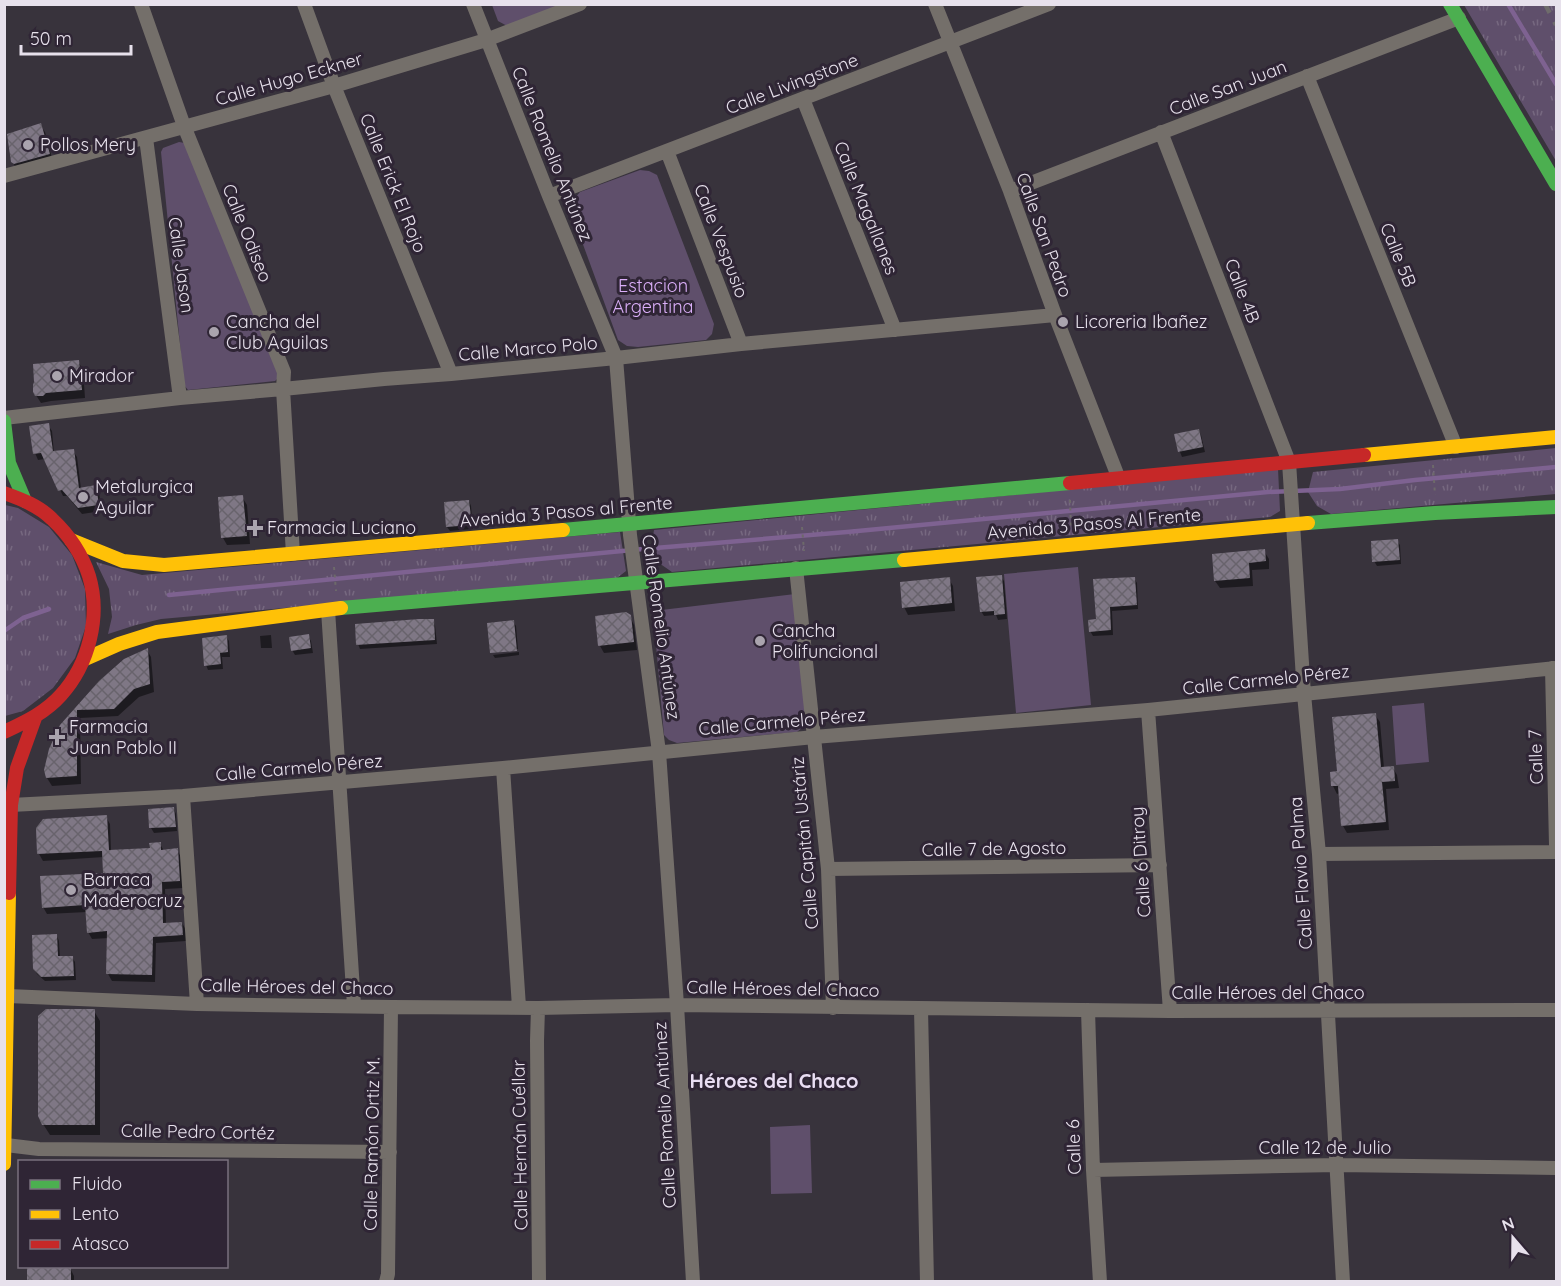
<svg xmlns="http://www.w3.org/2000/svg" width="1561" height="1286" font-family="Quicksand,sans-serif">
  <style>
    .grass { fill: url(#grass-tufts) }
    .park { fill: #5f4f6b }
    .shadow { fill: #0007 }
    .lines { fill: none; stroke-linecap: round; stroke-linejoin: round }
    .stream { stroke: #7e6291; stroke-width: 4.5 }
    .building { fill: url(#building-cross-hatch) }
    .path { stroke: #6d696a; stroke-width: 2; stroke-dasharray: 3 4.5; stroke-linecap: butt }
    .street { stroke: #746f6a; stroke-width: 14 }
    .fast { stroke: #4caf50; stroke-width: 14 }
    .slow { stroke: #ffc107; stroke-width: 14 }
    .jam { stroke: #c62828; stroke-width: 14 }
    .rail { stroke: #6f6c6c; stroke-width: 4.5; stroke-dasharray: 10 10; stroke-linecap: butt }
    .poi-dot { fill: #aaa4ae; stroke: #2f2535; stroke-width: 2 }
    .labels { text-anchor: middle; stroke-width: 6; stroke-linejoin: round; paint-order: stroke }
    .street-label { font-size: 18px; fill: #e7e1ec; stroke: #2f2535 }
    .poi-label { font-size: 18px; fill: #e7e1ec; stroke: #2f2535; text-anchor: start }
    .park-label { font-size: 18px; fill: #dbaff9; stroke: #2f2535 }
    .neighbourhood-label { font-size: 20px; font-weight: bold; fill: #e9ddf3; stroke: #2f2535 }
  </style>
  <defs>
    <pattern id="grass-tufts" width="24" height="20" patternUnits="userSpaceOnUse" patternTransform="scale(1.5)"><rect width="24" height="20" fill="#5f4f6b"/><path d="M3 7l-1-3M5 7V3M7 7l1-3M15 17l-1-3M17 17v-4M19 17l1-3" fill="none" stroke="#766880"/></pattern>
    <pattern id="building-cross-hatch" width="8" height="8" patternUnits="userSpaceOnUse" patternTransform="scale(1.5)"><rect width="8" height="8" fill="#7f7785"/><path d="M0 0l8 8M0 8l8-8" fill="none" stroke="#68636c"/></pattern>
  </defs>
  <rect width="100%" height="100%" fill="#38333c"/>
  <path class="grass" d="M1464 5H1556V161Z
    M1556 448V494L1331 514 1317 506 1308 492 1313 472Z
    M1278 469 1280 511 1270 517 672 572 659 563 652 543 654 530Z
    M5 505 18 508 49 527 72 555 85 589 86 626 75 658 53 688 23 711 5 716Z
    M620 532 626 571 617 578 161 619 136 625 108 634 112 617 109 589 96 562 142 575Z"/>
  <path class="park" d="M492 5H576L509 27 498 21Z
    M179 142 185 143 278 370V378L275 381 188 390 184 385 161 152 163 148Z
    M640 170 649 171 657 175 714 324 712 334 706 340 638 347 627 346 618 340 570 209 574 199 580 192Z
    M1078 567 1091 705 1016 713 1004 574Z
    M795 594 806 721 803 727 797 732 677 743 669 740 664 735 653 611Z
    M1424 703 1429 762 1396 765 1392 706Z
    M810 1125 812 1193 771 1194 770 1127Z"/>
  <path class="shadow" d="M40 125 45 132 53 162 17 170 12 161Z
    M78 362 83 369 85 398 51 401 41 403 34 392Z
    M48 425 52 431 54 453 73 451 77 457 81 489 95 487 99 493 102 511 82 514 67 496H63L45 459 38 460 35 453Z
    M1198 430 1201 435 1205 452 1182 457 1180 452 1176 435Z
    M242 497 247 505 250 544 227 545 223 538Z
    M469 501 471 506 473 529 450 531 447 527Z
    M1397 541 1400 545 1401 564 1377 566 1374 561Z
    M1264 551 1269 559V569L1252 570 1253 586 1220 588 1215 581Z
    M1001 577 1004 581 1007 619 998 620 996 615 984 616 981 611Z
    M1134 578 1137 583 1138 609 1112 611 1113 635 1093 636 1090 631 1098 621Z
    M949 579 953 586 955 611 908 615 904 607Z
    M630 617 634 625 637 650 604 653 600 646Z
    M433 620 435 625 437 644 360 649 358 644Z
    M513 621 516 626 518 649 492 652Z
    M271 635 272 648H261L260 636Z
    M226 636 229 641 230 657H222L223 669 208 670 206 665Z
    M308 636 311 641 313 653 295 655 292 650Z
    M147 650 151 657 154 692 139 697 118 716 80 718 81 784 52 786 47 778 62 726 100 682Z
    M519 652V655L495 658 493 655Z
    M1375 715 1380 722 1384 768H1393L1397 775 1399 788 1386 789 1389 830 1347 833 1343 826 1340 793 1337 794 1333 786 1338 773Z
    M174 809 176 814 177 831 154 833 151 828Z
    M106 817 110 824 111 851 151 850 160 844 164 851 177 850 181 857 183 888 165 889 166 924 182 923 186 930V941L156 943 155 982 112 981 108 974 109 938 92 939 88 932 87 912 47 914 43 907 104 874V857L43 861 39 854Z
    M57 936 59 941 60 958 72 957 75 962 76 980 45 981 37 974 34 969Z
    M94 1011 100 1021V1135H50L43 1124Z
    M29 1268H70L74 1276V1282H29Z"/>
  <g class="lines">
    <path class="stream" d="M1508 4 1556 84
      M169 595 643 549 847 532 1268 492 1340 489 1415 480 1556 467
      M4 631 23 618 49 609"/>
  </g>
  <path class="building" d="M41 123 50 154 14 164 11 162 7 134Z
    M79 360 82 390 46 393 43 396H35L33 392V385L34 382 33 364Z
    M49 423 53 451 74 449 79 488 96 485 99 505 78 508 62 490 58 491 41 453 33 454 29 426Z
    M1199 429 1203 447 1178 452 1174 434Z
    M243 495 247 536 221 538 218 497Z
    M469 500 472 525 446 527 444 502Z
    M1398 539 1400 560 1372 562 1371 541Z
    M1265 549 1266 561 1249 563 1250 578 1214 581 1212 554Z
    M1002 575 1005 614 994 615V611L980 612 976 577Z
    M950 577 952 603 902 608 900 582Z
    M1135 577 1137 605 1110 607 1111 630 1089 632 1088 620 1096 619 1093 579Z
    M626 612 631 615 634 642 598 646 595 616Z
    M419 619H434L435 640 356 645 355 624Z
    M514 620 517 651 490 653 487 623Z
    M309 634 311 648 291 651 289 637Z
    M227 635 228 652 220 653 221 664 204 666 202 638Z
    M148 648 150 684 134 689 114 709 77 710V776L46 778 44 770 49 749 60 725 99 681 124 659Z
    M1376 713 1381 767 1394 766 1395 781 1382 782 1386 822 1341 826 1338 786H1331L1330 772 1337 771 1332 717Z
    M174 807 176 827 149 828 148 809Z
    M107 815 109 850 150 848 149 843 161 842V850L178 848 180 881 162 882 163 923 182 922 183 935 153 937 152 975 106 974 107 931 87 933 85 905 42 908 40 876 103 873 102 851 37 854 36 828 43 819Z
    M57 934 58 956H73L74 976 41 977 33 969 32 935Z
    M46 1009H95V1125H42L38 1116V1016Z
    M71 1266V1281H27V1267Z"/>
  <g class="lines">
    <path class="path" d="M1433 465 1435 495
      M1070 500 1071 527
      M802 527 804 551
      M334 567 336 591"/>
    <path class="street" d="M141 4 184 126 284 372 283 389 293 554
      M304 4 334 86 451 374
      M473 4 549 196 616 358 630 535 659 752 677 1005 693 1282
      M935 4 1010 191 1055 315 1119 479
      M1307 76 1456 447
      M803 99 895 330
      M1161 132 1289 462 1304 694 1319 854 1343 1282
      M146 138 180 398
      M667 151 741 344
      M4 176 334 86 486 40 580 4
      M1010 191 1459 18
      M549 196 1049 4
      M4 418 180 398 283 389 384 379 451 374 616 358 741 344 1055 315
      M796 568 828 869 833 1008
      M328 610 354 1005
      M1552 668 1556 845
      M1148 710 1170 1011
      M503 768 519 1007
      M183 796 197 1004
      M11 805 183 796 503 768 814 737 1148 710 1556 668
      M1319 854 1556 852
      M828 869 1160 865
      M8 996 197 1004 391 1007 538 1008 677 1005 1170 1011 1556 1010
      M538 1008 537 1041 539 1282
      M921 1009 927 1282
      M1088 1010 1093 1170 1100 1282
      M6 1145 39 1149 390 1152
      M1093 1170 1337 1165 1556 1168
      M386 1282 388 1274 391 1007"/>
    <path class="fast" d="M1450 4 1556 184
      M4 421 9 463 25 501
      M1308 523 1435 513 1556 507
      M563 530 1070 483
      M341 608 904 560"/>
    <path class="slow" d="M1364 455 1556 437
      M71 540 123 561 164 565 563 530
      M904 560 1308 523
      M85 659 119 644 157 632 341 608
      M4 1164 9 893"/>
    <path class="jam" d="M1070 483 1364 455
      M4 493C21 499 39 506 52 519 68 534 82 554 89 576 101 616 89 664 61 695 45 713 25 722 4 732
      M9 893 11 805 17 768 35 718"/>
    <path class="rail" d="M1545 4 1556 25"/>
  </g>
  <g class="poi-dot">
    <circle cx="28" cy="145" r="6"/>
    <circle cx="1063" cy="322" r="6"/>
    <circle cx="214" cy="332" r="6"/>
    <circle cx="57" cy="376" r="6"/>
    <circle cx="83" cy="497" r="6"/>
    <path d="M252 519h6v6h6v6h-6v6h-6v-6h-6v-6h6z"/>
    <circle cx="760" cy="641" r="6"/>
    <path d="M54 728h6v6h6v6h-6v6h-6v-6h-6v-6h6z"/>
    <circle cx="71" cy="890" r="6"/>
  </g>
  <g class="labels">
    <g class="street-label">
      <text transform="translate(289 79) rotate(-16)" y="6">Calle Hugo Eckner</text>
      <text transform="translate(792 84) rotate(-21)" y="6">Calle Livingstone</text>
      <text transform="translate(1228 88) rotate(-21)" y="6">Calle San Juan</text>
      <text transform="translate(552 154) rotate(68)" y="6">Calle Romelio Antúnez</text>
      <text transform="translate(393 183) rotate(68)" y="6">Calle Erick El Rojo</text>
      <text transform="translate(866 208) rotate(68)" y="6">Calle Magallanes</text>
      <text transform="translate(247 233) rotate(68)" y="6">Calle Odiseo</text>
      <text transform="translate(1044 235) rotate(70)" y="6">Calle San Pedro</text>
      <text transform="translate(721 241) rotate(69)" y="6">Calle Vespusio</text>
      <text transform="translate(1398 255) rotate(68)" y="6">Calle 5B</text>
      <text transform="translate(181 265) rotate(82)" y="6">Calle Jason</text>
      <text transform="translate(1242 291) rotate(69)" y="6">Calle 4B</text>
      <text transform="translate(528 349) rotate(-5)" y="6">Calle Marco Polo</text>
      <text transform="translate(566 512) rotate(-5)" y="6">Avenida 3 Pasos al Frente</text>
      <text transform="translate(1094 524) rotate(-5)" y="6">Avenida 3 Pasos Al Frente</text>
      <text transform="translate(661 627) rotate(82)" y="6">Calle Romelio Antúnez</text>
      <text transform="translate(1266 680) rotate(-6)" y="6">Calle Carmelo Pérez</text>
      <text transform="translate(782 722) rotate(-5)" y="6">Calle Carmelo Pérez</text>
      <text transform="translate(1536 757) rotate(-92)" y="6">Calle 7</text>
      <text transform="translate(299 768) rotate(-5)" y="6">Calle Carmelo Pérez</text>
      <text transform="translate(805 843) rotate(-95)" y="6">Calle Capitán Ustáriz</text>
      <text transform="translate(994 849) rotate(-1)" y="6">Calle 7 de Agosto</text>
      <text transform="translate(1141 862) rotate(-94)" y="6">Calle 6 Ditroy</text>
      <text transform="translate(1301 873) rotate(-94)" y="6">Calle Flavio Palma</text>
      <text transform="translate(297 987) rotate(1)" y="6">Calle Héroes del Chaco</text>
      <text transform="translate(783 989) rotate(1)" y="6">Calle Héroes del Chaco</text>
      <text x="1268" y="999">Calle Héroes del Chaco</text>
      <text transform="translate(665 1115) rotate(-93)" y="6">Calle Romelio Antúnez</text>
      <text transform="translate(198 1132) rotate(1)" y="6">Calle Pedro Cortéz</text>
      <text transform="translate(372 1144) rotate(-89)" y="6">Calle Ramón Ortiz M.</text>
      <text transform="translate(520 1145) rotate(-91)" y="6">Calle Hernán Cuéllar</text>
      <text transform="translate(1074 1147) rotate(-92)" y="6">Calle 6</text>
      <text x="1325" y="1154">Calle 12 de Julio</text>
    </g>
    <g class="poi-label">
      <text x="40" y="151">Pollos Mery</text>
      <text x="226" y="328">Cancha del<tspan x="226" dy="21">Club Aguilas</tspan></text>
      <text x="1075" y="328">Licoreria Ibañez</text>
      <text x="69" y="382">Mirador</text>
      <text x="95" y="493">Metalurgica<tspan x="95" dy="21">Aguilar</tspan></text>
      <text x="267" y="534">Farmacia Luciano</text>
      <text x="772" y="637">Cancha<tspan x="772" dy="21">Polifuncional</tspan></text>
      <text x="69" y="733">Farmacia<tspan x="69" dy="21">Juan Pablo II</tspan></text>
      <text x="83" y="886">Barraca<tspan x="83" dy="21">Maderocruz</tspan></text>
    </g>
    <g class="park-label">
      <text x="653" y="292">Estacion<tspan x="653" dy="21">Argentina</tspan></text>
    </g>
    <g class="neighbourhood-label">
      <text x="774" y="1088">Héroes del Chaco</text>
    </g>
  </g>
  <rect width="1561" height="1286" fill="none" stroke="#e7e1ec" stroke-width="12"/>
  <rect x="18" y="1160" width="210" height="108" fill="#2f2535" stroke="#79707e" stroke-width="1.5"/>
  <rect x="30" y="1180" width="30" height="9" fill="#4caf50" stroke="#79707e" stroke-width="1.5"/>
  <text x="72" y="1190" font-size="18" fill="#e7e1ec">Fluido</text>
  <rect x="30" y="1210" width="30" height="9" fill="#ffc107" stroke="#79707e" stroke-width="1.5"/>
  <text x="72" y="1220" font-size="18" fill="#e7e1ec">Lento</text>
  <rect x="30" y="1240" width="30" height="9" fill="#c62828" stroke="#79707e" stroke-width="1.5"/>
  <text x="72" y="1250" font-size="18" fill="#e7e1ec">Atasco</text>
  <g transform="translate(1513 1238) rotate(340)" stroke="#2f2535" stroke-width="4.5" paint-order="stroke">
  <path d="M0-4.5L10 22L0 15L-10 22Z" fill="#e7e1ec"/>
  <text y="-9" font-size="16" font-weight="bold" text-anchor="middle" fill="#e7e1ec">N</text>
  </g>
  <path d="M21 45v9h110v-9" fill="none" stroke="#e7e1ec" stroke-width="3"/>
  <text x="30" y="45" font-size="18" fill="#e7e1ec" stroke="#2f2535" stroke-width="4.5" paint-order="stroke">50 m</text>
</svg>
